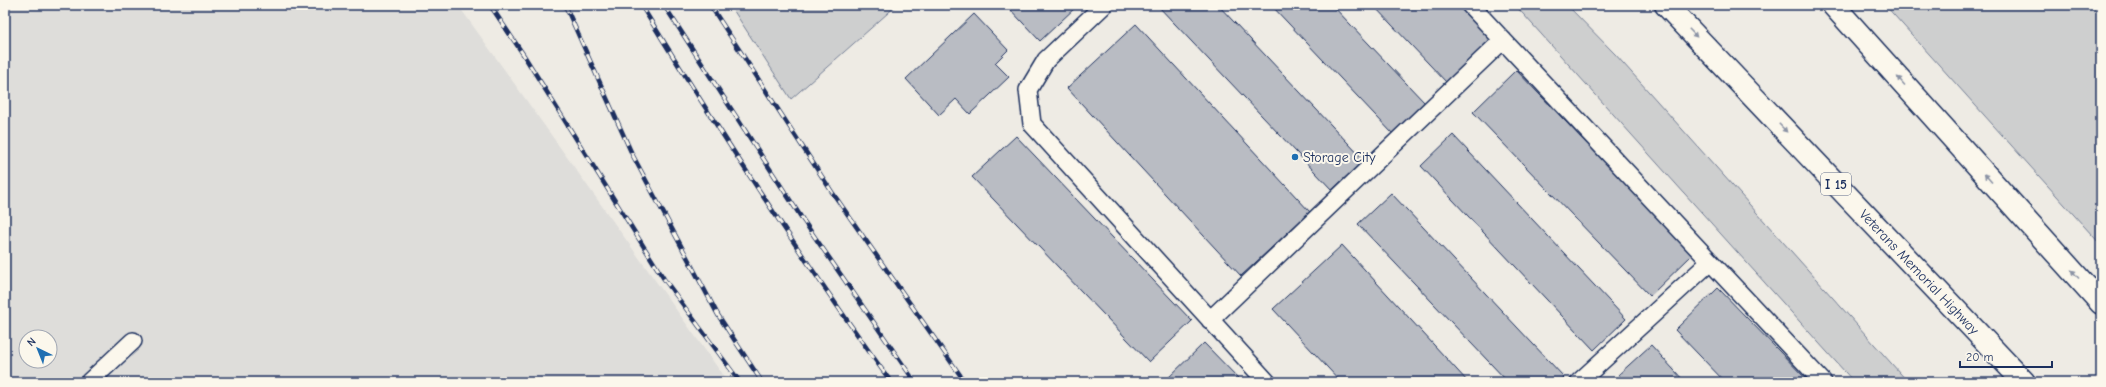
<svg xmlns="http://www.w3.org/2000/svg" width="2106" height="387" font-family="'Comic Neue',sans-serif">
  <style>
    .built { fill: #deddda; fill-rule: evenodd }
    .green { fill: #cecfcf; stroke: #747f96 }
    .building { fill: #b9bcc3; stroke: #1b2f5e }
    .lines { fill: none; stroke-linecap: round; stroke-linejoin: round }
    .service-casing { stroke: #1b2f5e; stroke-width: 20 }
    .motorway-casing { stroke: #1b2f5e; stroke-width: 25 }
    .service { stroke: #fbf7ec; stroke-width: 17 }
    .motorway { stroke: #fbf7ec; stroke-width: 22 }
    .rail-casing { stroke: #1b2f5e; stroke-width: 4.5 }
    .rail { stroke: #fbf7ec; stroke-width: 3; stroke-dasharray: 9; stroke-linecap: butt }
    .oneway { fill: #8b93a5 }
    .poi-dot { fill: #1f6fb2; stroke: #fbf7ec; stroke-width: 1.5 }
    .labels { text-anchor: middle; stroke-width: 4; stroke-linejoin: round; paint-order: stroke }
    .shield { fill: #fbf7ec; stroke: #5e6b89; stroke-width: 1 }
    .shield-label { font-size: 13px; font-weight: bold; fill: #1b2f5e }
    .poi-label { font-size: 14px; fill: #1b2f5e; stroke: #fbf7ec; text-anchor: start }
    .street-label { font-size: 14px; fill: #1b2f5e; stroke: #fbf7ec }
  </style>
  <rect width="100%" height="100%" fill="#eeebe4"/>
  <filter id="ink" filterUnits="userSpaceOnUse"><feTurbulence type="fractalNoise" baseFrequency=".025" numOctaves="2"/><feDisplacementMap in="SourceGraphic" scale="8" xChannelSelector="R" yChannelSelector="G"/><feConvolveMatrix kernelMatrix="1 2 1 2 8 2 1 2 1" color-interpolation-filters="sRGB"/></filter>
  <g filter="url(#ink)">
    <path class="built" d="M5 5H458L728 382H5ZM26 337H50V361H26Z"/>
    <path class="green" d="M730 5H897L791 99Z
      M1515 5H1567L1615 54 1908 382H1854Z
      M1885 5H2101V245Z"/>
    <path class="building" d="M1006 5H1078L1040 41Z
      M1157 5H1218L1364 160 1332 190Z
      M1271 5H1332L1425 103 1393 134Z
      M1373 5H1457L1492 41 1447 83Z
      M974 14 1008 50 995 63 1009 77 970 114 956 99 939 115 906 79Z
      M1136 24 1310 212 1241 276 1067 88Z
      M1516 70 1693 254 1650 296 1473 112Z
      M1453 135 1626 319 1594 350 1421 166Z
      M1016 136 1192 321 1149 362 972 177Z
      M1391 193 1564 377 1559 382H1508L1358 224Z
      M1342 245 1468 382H1341L1273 309Z
      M1718 288 1809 382H1725L1675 330Z
      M1204 343 1242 382H1164Z
      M1651 345 1685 382H1625L1618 375Z"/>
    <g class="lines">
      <defs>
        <path id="service" d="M1104 5 1046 60 1028 90 1032 124 1267 382
          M1470 5 1823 382
          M1210 320 1503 40
          M89 382 133 341
          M1579 382 1710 262"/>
        <g id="motorway">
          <path id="s1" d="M1666 5 2024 382"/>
          <path d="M1833 5 2101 303"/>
        </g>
      </defs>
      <use href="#service" class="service-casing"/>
      <use href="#motorway" class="motorway-casing"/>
      <use href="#service" class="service"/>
      <use href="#motorway" class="motorway"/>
      <defs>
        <path id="rail" d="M490 5 523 54 664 279 740 382
          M565 5 632 154 718 315 762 382
          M641 5C720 133 803 260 891 382
          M664 5 803 220 915 382
          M710 5 832 192 965 382"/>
      </defs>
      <use href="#rail" class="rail-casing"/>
      <use href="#rail" class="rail"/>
    </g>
    <defs><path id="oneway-solid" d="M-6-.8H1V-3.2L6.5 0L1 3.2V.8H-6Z"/></defs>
    <g class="oneway">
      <use href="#oneway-solid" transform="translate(1693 33) rotate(46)"/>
      <use href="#oneway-solid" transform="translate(1901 81) rotate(-132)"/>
      <use href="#oneway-solid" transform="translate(1783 128) rotate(46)"/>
      <use href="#oneway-solid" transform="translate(1988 178) rotate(-132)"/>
      <use href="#oneway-solid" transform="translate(2075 274) rotate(-132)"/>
    </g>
  </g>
  <circle class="poi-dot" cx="1295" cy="157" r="4"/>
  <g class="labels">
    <rect class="shield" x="1821" y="173" width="30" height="22" rx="3"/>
    <g class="shield-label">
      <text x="1836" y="189">I 15</text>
    </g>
    <g class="poi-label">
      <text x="1303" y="162">Storage City</text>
    </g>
    <g class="street-label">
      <text dy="5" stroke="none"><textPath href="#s1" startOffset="368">Veterans Memorial Highway</textPath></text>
    </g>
  </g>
  <rect width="2106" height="387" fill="none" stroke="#fbf7ec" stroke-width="20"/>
  <rect x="10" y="10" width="2086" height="367" fill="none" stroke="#1b2f5e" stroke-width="1.5" filter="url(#ink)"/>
  <g transform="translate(38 349) rotate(317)"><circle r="19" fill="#fbf7ec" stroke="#a1a7b3"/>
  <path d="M0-3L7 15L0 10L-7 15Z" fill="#1f6fb2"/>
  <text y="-6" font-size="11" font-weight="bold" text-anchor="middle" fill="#1b2f5e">N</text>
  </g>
  <path d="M1960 361v6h92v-6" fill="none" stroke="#1b2f5e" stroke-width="2"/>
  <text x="1966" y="361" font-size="12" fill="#1b2f5e" stroke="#fbf7ec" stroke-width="3" paint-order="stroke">20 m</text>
</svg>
